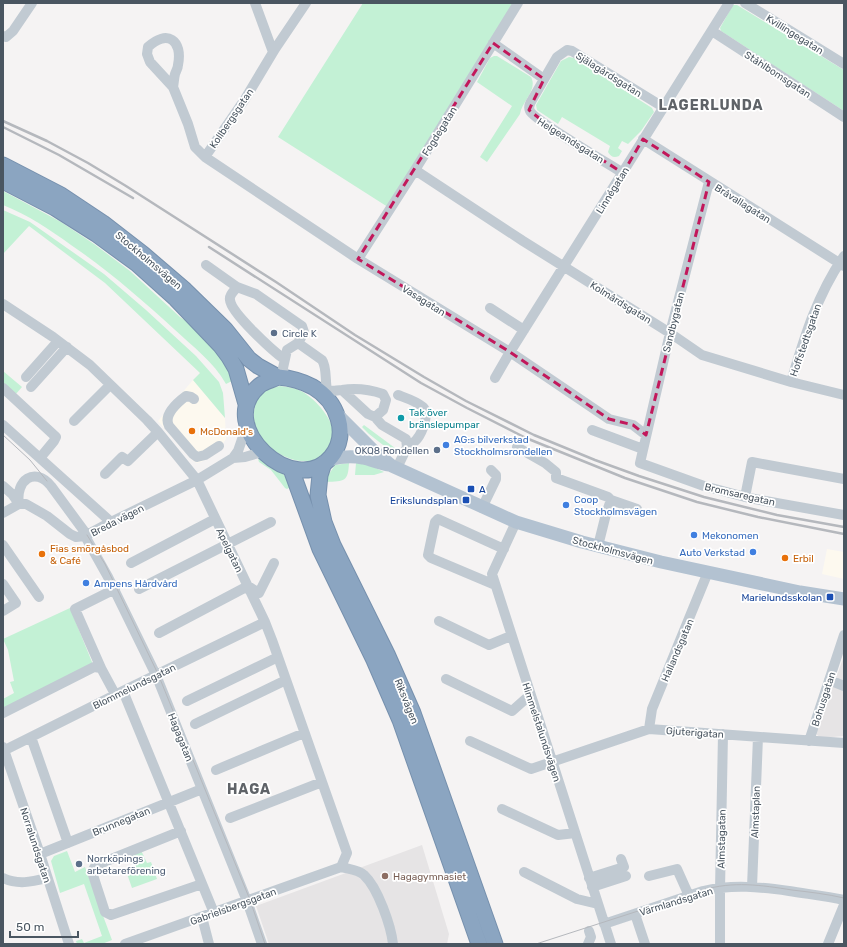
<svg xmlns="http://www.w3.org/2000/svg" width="847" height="947" font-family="Rubik,sans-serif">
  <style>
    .commercial { fill: #fdf9ef }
    .education { fill: #e6e4e5 }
    .green { fill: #c3f1d5 }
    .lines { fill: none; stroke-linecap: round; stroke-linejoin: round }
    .highway-casing { stroke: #7690ad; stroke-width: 17 }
    .minor { stroke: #c1cad2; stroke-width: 10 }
    .major { stroke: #b3c2d1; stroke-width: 13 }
    .highway { stroke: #8ba5c1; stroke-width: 15 }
    .tram { stroke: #b5b8bd; stroke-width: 1 }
    .rail { stroke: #b5b8bd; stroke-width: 2.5 }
    .marked { fill: none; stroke: #c2185b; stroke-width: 3; stroke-dasharray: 8 5; stroke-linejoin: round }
    .service-dot { fill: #5c6f8a; stroke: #fff; stroke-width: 1.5 }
    .culture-dot { fill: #0f9aa8; stroke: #fff; stroke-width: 1.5 }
    .food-dot { fill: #e8710a; stroke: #fff; stroke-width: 1.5 }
    .shop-dot { fill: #3f7fe0; stroke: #fff; stroke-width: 1.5 }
    .transit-dot { fill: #1a4fb4; stroke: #fff; stroke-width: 1.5 }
    .education-dot { fill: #8d6e63; stroke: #fff; stroke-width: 1.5 }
    .labels { text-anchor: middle; stroke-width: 3.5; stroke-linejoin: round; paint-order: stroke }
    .street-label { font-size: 10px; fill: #4a5661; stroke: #fff }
    .service-label { font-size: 10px; fill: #4e5e75; stroke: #fff; text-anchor: start }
    .culture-label { font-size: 10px; fill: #0d838f; stroke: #fff; text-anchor: start }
    .food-label { font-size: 10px; fill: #c56008; stroke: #fff; text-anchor: start }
    .shop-label { font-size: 10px; fill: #366cbe; stroke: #fff; text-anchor: start }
    .transit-label { font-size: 10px; fill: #164399; stroke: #fff; text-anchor: end }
    .education-label { font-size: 10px; fill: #785e54; stroke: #fff; text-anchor: start }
    .district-label { font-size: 14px; font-weight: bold; letter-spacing: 1px; fill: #5f6368; stroke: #fff }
  </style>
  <rect width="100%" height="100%" fill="#f5f3f3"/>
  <path class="commercial" d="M193 380 225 418 226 439 216 454 201 462 197 463 192 460 158 421Z
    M827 549 844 552V579L822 574Z"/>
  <path class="education" d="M844 656V736L821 738 816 734 819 724Z
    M422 845 449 934 447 944H269L256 906Z"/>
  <path class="green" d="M363 3H518L391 209 278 137Z
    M733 5H737L844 70V111L721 31 720 28Z
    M494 56H497L531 77C538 90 522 101 520 114L487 162 480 157 512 106 477 82 490 58Z
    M569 57 574 58 652 108 654 112 641 131 628 144 622 141 618 148 622 151 619 156C614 158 611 157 608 152L610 146 562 117 558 124 537 110 536 105 561 61Z
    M3 191 61 222 94 244 130 271 180 317 195 327 225 362 232 381 226 384C214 362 192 346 174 329 141 299 108 270 71 245 49 229 28 215 3 205Z
    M3 210 30 222 104 274 146 310 196 356 219 382 223 393 225 418 193 380 200 373 105 283 29 226 3 254Z
    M3 371 22 387 15 395 3 385Z
    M280 386C288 387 296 388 303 392 322 404 349 437 323 455 320 457 318 459 315 461 311 462 304 461 300 461 277 458 252 438 254 413 255 395 262 390 280 386Z
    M364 425 395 448 396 451 392 452 369 434 362 427Z
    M258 459C275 464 284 471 291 487L287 489 285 488 271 470 259 462Z
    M349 463C348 482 345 481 326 482L327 477 335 465Z
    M356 463H365L384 472 374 475H355Z
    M70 608 94 667 3 713V699L14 693 10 682 14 681 8 650 3 639Z
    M140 848 147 863 151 862 157 879 132 888 126 871 136 867 131 852Z
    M67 851 75 872 85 867 112 940 102 944H77L76 941 82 939 84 943 102 936 84 884 60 893 51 861 54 856Z"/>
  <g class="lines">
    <defs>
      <path id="highway" d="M3 165 61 195 103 223 143 254 185 290 225 329 249 359 258 366 278 377
        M3 181 55 208 96 234 137 264 176 299 220 345 229 357 236 369 246 404
        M278 377C290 378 302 381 313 387 337 401 350 434 331 457 295 500 213 426 259 386 263 382 272 380 278 377Z
        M324 463 320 475 318 495 324 522 333 545 387 654 413 713 495 944
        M291 469 320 549 374 660 400 720 479 944"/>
    </defs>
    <use href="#highway" class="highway-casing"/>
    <path class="minor" d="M255 3 273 52
      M745 3 844 64
      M712 31 844 117
      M3 36 6 37 13 31 32 3
      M493 43 544 79
      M173 87C174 82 174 78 175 74 176 71 178 68 178 65 183 40 167 29 148 47L147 54 150 62 173 87 188 124 195 147 205 157 358 259 510 352 609 419 633 425 646 435
      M643 139 844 266
      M205 157 245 99 275 49 306 3
      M415 170 523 241 670 333 702 355 791 382 844 395
      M623 173C609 164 534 120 530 111 528 107 530 103 532 100L557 57 567 50 572 51 663 107
      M709 182 670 333 640 463 704 486 749 498 844 515
      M358 259 415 170 518 3
      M206 265 237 287 256 294 302 326 304 332 298 343
      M237 287C234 291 229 295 230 300 231 313 273 351 284 359
      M3 304 53 337 90 365 147 420 158 432 197 480 265 622 272 640 347 853 341 867
      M490 308 524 330
      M26 377 58 341
      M284 378 283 368 287 350 298 343 322 360C327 367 325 381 327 390L324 394
      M495 378 510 352 729 3
      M791 382C804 338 817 295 844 256
      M31 387 67 347
      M3 388 56 437 54 441 40 458
      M327 390C334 392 336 390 342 390 355 388 371 390 383 394L386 400 383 410 375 417 368 414 342 390
      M398 395C406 398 416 401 423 407 430 413 422 433 417 439 415 442 410 445 407 447
      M194 399 191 397 186 396C178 402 163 415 169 426L193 454 197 457 205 455 219 446
      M375 417 382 425 406 439 407 447 397 468
      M74 421 110 385
      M3 425 111 522
      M592 430 643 449
      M517 447 545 463 556 472V478L608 497 611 500 637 509
      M233 458 245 457 262 452
      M105 474 122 457 128 461 158 432
      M3 486 12 494 19 504
      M745 497 752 462 844 479
      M19 504C15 480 35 466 51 486L87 535
      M482 508 496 479V475L491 470
      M3 513 19 504H26L47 516 70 534 76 537 85 536 111 522 197 480 233 458 238 451 247 425
      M516 522 492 574 611 944
      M85 536 108 577 156 675 247 901 262 944
      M3 545 39 597
      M598 546 606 514 611 500
      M131 563 215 519
      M3 584 16 603 3 611
      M495 585 431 558 428 555 435 522 438 519 504 549
      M139 589 271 522
      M439 621 489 645 511 636
      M159 633 248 586 259 593 274 563
      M101 668 75 609 115 589
      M446 679 512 711 530 695
      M829 680 844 686
      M123 691 214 913
      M187 701 278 657
      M3 713 94 667 101 668 115 694
      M195 724 286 680
      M649 729 652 709 708 572
      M31 737 68 843
      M470 741 531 769 649 729 844 743
      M809 741 844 635
      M3 747 40 854 69 944
      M3 751 123 691 265 622
      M216 770 304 733
      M502 809 558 835 575 833
      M230 818 322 782
      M181 831 99 864 94 868 92 872 105 912 111 915 202 884
      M40 854 202 789
      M341 867C348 869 359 870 364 875 378 888 391 926 393 944
      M524 872 577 899 598 904
      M649 876 677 869 690 898
      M3 878C18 885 31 882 47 878
      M589 878 624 867 621 859
      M592 887 626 876
      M752 887 758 737
      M635 914 645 944
      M202 917 209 944
      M604 924 703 891C733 884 760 887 789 891 807 894 826 896 844 900
      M125 944 341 867
      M588 944 591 937 589 931
      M720 944V890L723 734
      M828 944 844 905"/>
    <path class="major" d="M338 415 373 450 392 466 516 522 582 542 661 562 800 592 844 599
      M328 460C339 457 352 456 363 458 372 460 380 464 389 465"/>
    <use href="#highway" class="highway"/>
    <path class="tram" d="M3 435 30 460 47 481
      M87 535 105 564 158 674 250 900 265 944
      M536 944 703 890C733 881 761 885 792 890 809 892 827 894 844 898"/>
    <path class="rail" d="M3 121 47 141 88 163 126 186 276 282 355 335 424 377 466 401 534 435 595 460 639 476 704 497 777 515 844 527
      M3 127 59 155 133 198
      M209 247 421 383 467 408 526 438 625 478 697 502 758 517 844 534"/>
  </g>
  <path class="marked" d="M493 43 544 79 529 110 549 126 623 173 643 139 709 182 646 435 633 425 609 419 510 352 358 259Z"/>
  <g class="service-dot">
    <circle cx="274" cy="333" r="4"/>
    <circle cx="437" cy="450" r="4"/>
    <circle cx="79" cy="864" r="4"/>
  </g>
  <circle class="culture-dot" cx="401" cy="418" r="4"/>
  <g class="food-dot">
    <circle cx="192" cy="431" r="4"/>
    <circle cx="42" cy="554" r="4"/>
    <circle cx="785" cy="558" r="4"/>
  </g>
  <g class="shop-dot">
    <circle cx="446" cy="445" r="4"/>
    <circle cx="566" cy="505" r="4"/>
    <circle cx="694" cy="535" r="4"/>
    <circle cx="753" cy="552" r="4"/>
    <circle cx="86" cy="583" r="4"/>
  </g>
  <g class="transit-dot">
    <rect x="467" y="485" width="8" height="8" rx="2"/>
    <rect x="462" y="496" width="8" height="8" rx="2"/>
    <rect x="826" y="593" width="8" height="8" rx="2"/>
  </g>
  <circle class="education-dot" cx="385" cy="876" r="4"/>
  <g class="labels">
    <g class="street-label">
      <text transform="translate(795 34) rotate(32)" y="4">Kvillingegatan</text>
      <text transform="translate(609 74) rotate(32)" y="4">Själagårdsgatan</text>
      <text transform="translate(778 74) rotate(33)" y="4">Ståhlbomsgatan</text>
      <text transform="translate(231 118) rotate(-56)" y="4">Kollbergsgatan</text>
      <text transform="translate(439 131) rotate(-58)" y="4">Fogdegatan</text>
      <text transform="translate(571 140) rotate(32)" y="4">Helgeandsgatan</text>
      <text transform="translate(612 190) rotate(-58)" y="4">Linnégatan</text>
      <text transform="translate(743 203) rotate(32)" y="4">Bråvallagatan</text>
      <text transform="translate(149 260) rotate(40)" y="4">Stockholmsvägen</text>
      <text transform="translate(424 300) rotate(32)" y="4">Vasagatan</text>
      <text transform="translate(621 302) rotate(32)" y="4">Kolmårdsgatan</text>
      <text transform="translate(673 322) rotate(-76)" y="4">Sandbygatan</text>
      <text transform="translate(805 340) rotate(-71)" y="4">Hoffstedtsgatan</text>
      <text transform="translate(740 494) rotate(13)" y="4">Bromsaregatan</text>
      <text transform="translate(117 520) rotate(-27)" y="4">Breda vägen</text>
      <text transform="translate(230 550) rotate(64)" y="4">Apelgatan</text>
      <text transform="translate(613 550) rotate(15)" y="4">Stockholmsvägen</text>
      <text transform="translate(677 650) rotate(-67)" y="4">Hallandsgatan</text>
      <text transform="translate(134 686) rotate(-26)" y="4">Blommelundsgatan</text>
      <text transform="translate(823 699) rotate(-72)" y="4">Bohusgatan</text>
      <text transform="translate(407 701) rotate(68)" y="4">Riksvägen</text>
      <text transform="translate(542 732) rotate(72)" y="4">Himmelstalundsvägen</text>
      <text transform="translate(695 732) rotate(4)" y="4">Gjuterigatan</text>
      <text transform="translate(181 737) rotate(68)" y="4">Hagagatan</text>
      <text transform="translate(755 812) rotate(-88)" y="4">Almstaplan</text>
      <text transform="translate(121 821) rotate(-22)" y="4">Brunnegatan</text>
      <text transform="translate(721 839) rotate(-89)" y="4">Almstagatan</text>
      <text transform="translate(36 845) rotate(72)" y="4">Norralundsgatan</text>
      <text transform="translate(676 901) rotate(-17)" y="4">Värmlandsgatan</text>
      <text transform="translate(233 906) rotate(-20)" y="4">Gabrielsbergsgatan</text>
    </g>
    <g class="service-label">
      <text x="282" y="337">Circle K</text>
      <text x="429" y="454" text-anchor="end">OKQ8 Rondellen</text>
      <text x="87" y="862">Norrköpings<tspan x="87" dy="12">arbetareförening</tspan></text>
    </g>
    <g class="culture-label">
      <text x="409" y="416">Tak över<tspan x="409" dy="12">bränslepumpar</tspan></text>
    </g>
    <g class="food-label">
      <text x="200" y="435">McDonald's</text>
      <text x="50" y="552">Fias smörgåsbod<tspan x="50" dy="12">&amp; Café</tspan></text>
      <text x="793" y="562">Erbil</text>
    </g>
    <g class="shop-label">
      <text x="454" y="443">AG:s bilverkstad<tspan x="454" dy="12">Stockholmsrondellen</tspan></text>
      <text x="574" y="503">Coop<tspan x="574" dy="12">Stockholmsvägen</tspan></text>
      <text x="702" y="539">Mekonomen</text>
      <text x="745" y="556" text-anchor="end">Auto Verkstad</text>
      <text x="94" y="587">Ampens Hårdvård</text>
    </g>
    <g class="transit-label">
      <text x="479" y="493" text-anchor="start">A</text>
      <text x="458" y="504">Erikslundsplan</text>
      <text x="822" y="601">Marielundsskolan</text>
    </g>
    <g class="education-label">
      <text x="393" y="880">Hagagymnasiet</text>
    </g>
    <g class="district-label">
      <text x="711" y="110">LAGERLUNDA</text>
      <text x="249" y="794">HAGA</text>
    </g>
  </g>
  <rect width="847" height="947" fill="none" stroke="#4a5661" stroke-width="8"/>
  <path d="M10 931v6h68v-6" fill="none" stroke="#4a5661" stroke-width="2"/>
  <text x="16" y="931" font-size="12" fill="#4a5661" stroke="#ffffff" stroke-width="3" paint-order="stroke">50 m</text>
</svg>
